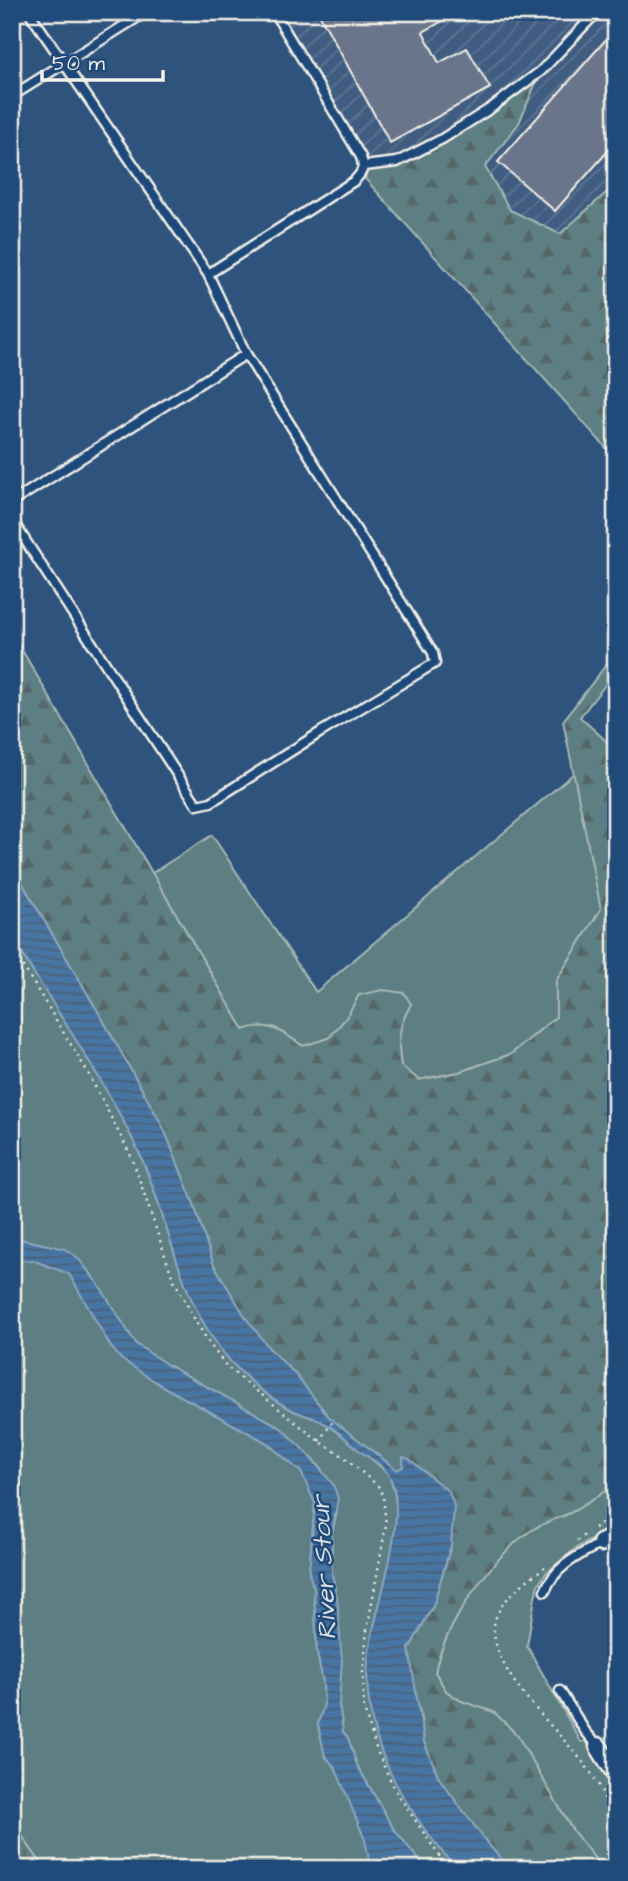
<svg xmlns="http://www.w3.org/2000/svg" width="628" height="1881" font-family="'Architects Daughter',sans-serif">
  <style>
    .industrial { fill: url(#industrial-furrows) }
    .green { fill: #5d7e82; stroke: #a8b8b5; stroke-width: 2 }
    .forest { fill: url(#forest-firs); stroke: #a8b8b5; stroke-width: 2 }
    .wetland { fill: url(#wetland-marsh); stroke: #a8b8b5; stroke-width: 2 }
    .water { fill: url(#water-rules); stroke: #8ca7bf; stroke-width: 2 }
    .building { fill: #6b758b; stroke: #f4f1e8; stroke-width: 2 }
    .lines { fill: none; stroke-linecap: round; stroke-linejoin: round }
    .lane-casing { stroke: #f4f1e8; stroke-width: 13 }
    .street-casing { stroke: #f4f1e8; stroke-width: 21 }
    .path { stroke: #f4f1e8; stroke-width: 2.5; stroke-dasharray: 2 5; stroke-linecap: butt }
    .lane { stroke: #1f4a7a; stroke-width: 8 }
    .street { stroke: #1f4a7a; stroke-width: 16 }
    .labels { text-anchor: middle; stroke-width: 5; stroke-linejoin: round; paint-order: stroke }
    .water-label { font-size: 26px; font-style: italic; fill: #dadede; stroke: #1f4a7a }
  </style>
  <defs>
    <pattern id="industrial-furrows" width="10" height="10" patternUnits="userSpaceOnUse" patternTransform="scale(1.75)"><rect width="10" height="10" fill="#405d81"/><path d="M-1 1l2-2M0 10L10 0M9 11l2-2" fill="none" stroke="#5c7593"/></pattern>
    <pattern id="forest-firs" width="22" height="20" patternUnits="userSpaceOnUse" patternTransform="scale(1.75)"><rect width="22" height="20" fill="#5d7e82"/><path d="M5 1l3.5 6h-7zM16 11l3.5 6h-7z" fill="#546667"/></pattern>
    <pattern id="wetland-marsh" width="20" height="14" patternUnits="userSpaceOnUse" patternTransform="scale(1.75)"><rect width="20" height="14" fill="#5d7e82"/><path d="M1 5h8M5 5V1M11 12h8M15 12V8" fill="none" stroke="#546667"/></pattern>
    <pattern id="water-rules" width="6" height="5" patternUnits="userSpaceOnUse" patternTransform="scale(1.75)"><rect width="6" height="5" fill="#4775a3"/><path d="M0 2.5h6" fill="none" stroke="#485e74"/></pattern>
  </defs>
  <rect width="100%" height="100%" fill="#2e537d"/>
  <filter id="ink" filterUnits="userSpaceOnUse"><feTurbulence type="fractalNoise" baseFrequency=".0143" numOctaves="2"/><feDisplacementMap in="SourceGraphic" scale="14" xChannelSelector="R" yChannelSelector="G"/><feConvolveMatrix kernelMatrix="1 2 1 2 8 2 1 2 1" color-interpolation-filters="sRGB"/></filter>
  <g filter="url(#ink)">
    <path class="industrial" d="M274 12H616V184L560 234 510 210 485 167 519 123 491 108 397 162 364 166Z"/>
    <path class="green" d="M574 773 601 909 556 981V1017L511 1054 459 1072 419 1080 401 1066C397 1041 398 1027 411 1004L359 995 346 1018 329 1038 303 1046 274 1027 244 1030 152 873 212 835 316 992Z
      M12 934C54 1004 101 1073 136 1146 170 1216 176 1298 229 1359 246 1379 267 1396 290 1409 301 1415 314 1417 325 1423 346 1435 368 1457 388 1473 412 1521 378 1596 370 1646 356 1733 405 1806 457 1869H426L393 1828 357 1765 348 1738 343 1732 339 1705 337 1598 332 1575V1533L337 1511 321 1468 280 1427 169 1366 136 1344 89 1271 79 1289 111 1347 162 1386 266 1442 301 1472 308 1486 315 1503 309 1573 314 1588 317 1653 323 1681 324 1705 318 1724 325 1756 335 1766 366 1840 371 1869H45L12 1822Z
      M616 1484V1526L576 1548 546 1573 538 1585 535 1597 527 1646 581 1742 586 1741 616 1788V1869H603L573 1831 517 1735 494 1712 461 1701 446 1691 435 1672C443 1627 495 1551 535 1528 546 1522 559 1518 570 1513 586 1505 601 1493 616 1484Z"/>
    <path class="forest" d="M541 71 519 123 485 167 510 210 560 234 616 184V459L361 174 364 166 397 162 442 139Z
      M12 633 244 1030C267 1020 284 1033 303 1046L329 1038 346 1018 359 995 383 990 404 993 411 1004C398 1027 397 1040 401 1066L419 1080 459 1072 511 1054 556 1017V981L601 909 563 721 616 652V671L580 717 616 750V1484C601 1493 586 1505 570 1513 559 1518 546 1522 535 1528 495 1551 443 1627 435 1672L446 1691 461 1701 494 1712 517 1735 573 1831 603 1869H510L487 1843 438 1777 424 1742 420 1712 414 1690 409 1649 433 1606 451 1545 449 1492 409 1459 403 1463V1467L397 1470 329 1417 295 1374 269 1348 246 1319 213 1263 193 1202 163 1127 100 1015 12 866Z"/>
    <path class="wetland" d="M12 1822 45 1869H12Z"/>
    <path class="water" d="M12 866 100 1015 163 1127 193 1202 213 1263 246 1318 269 1348 295 1374 329 1417 397 1470 403 1467V1457L409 1459 449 1492 454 1506 451 1545 433 1606 409 1649 424 1742 439 1778 487 1843 510 1869H457C405 1811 361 1740 368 1659 372 1615 413 1511 388 1474 383 1465 370 1458 361 1452 350 1443 338 1430 324 1423 314 1417 302 1415 292 1410 269 1398 249 1381 232 1363 175 1301 171 1216 135 1144 111 1095 81 1048 52 1002 40 982 22 957 13 936 8 923 12 882 12 866Z
      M12 1237 65 1249 78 1258 101 1288 136 1344 169 1366 280 1427 304 1450 333 1484 338 1498 332 1533V1574L337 1598 342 1661 339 1705 343 1732 348 1738 357 1765 393 1828 426 1869H371L365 1840 335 1767 325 1756 318 1724 324 1705 323 1681 317 1653 314 1588 309 1573 315 1503 301 1472 266 1442 162 1386 121 1359 111 1347 69 1274 35 1261 12 1259Z"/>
    <path class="building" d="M318 12H459L423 32 439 63 467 48 490 88 390 143Z
      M616 28V142L555 211 498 162Z"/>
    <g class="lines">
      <defs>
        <path id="lane" d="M12 96 146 12
          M364 166 397 162 442 139 491 108 541 71 597 12
          M208 274 354 181C362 173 365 168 361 157L274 12
          M12 502 246 354
          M12 520 197 805 211 802 321 732 435 663 433 653 246 354 208 274 29 12
          M545 1591C555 1566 579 1555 601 1543
          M560 1691 585 1731 598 1746"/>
        <path id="street" d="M601 1543 616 1536
          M598 1746 616 1775"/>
      </defs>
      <use href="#lane" class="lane-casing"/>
      <use href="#street" class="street-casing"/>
      <path class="path" d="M12 948 87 1071 132 1158 172 1276 196 1322 211 1346 227 1367 319 1441 343 1456 378 1486 383 1496 386 1525 367 1630 363 1673 364 1709 377 1751 395 1790 448 1869
        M319 1441 335 1418
        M594 1528 616 1513
        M577 1541 588 1532
        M545 1567C526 1581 491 1605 494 1632 498 1686 571 1737 598 1784 605 1796 608 1811 616 1823"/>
      <use href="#lane" class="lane"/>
      <use href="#street" class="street"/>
    </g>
  </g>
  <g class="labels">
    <g class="water-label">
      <text transform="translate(323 1568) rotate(-93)" y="9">River Stour</text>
    </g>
  </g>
  <rect width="628" height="1881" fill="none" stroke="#1f4a7a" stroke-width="42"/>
  <rect x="21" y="21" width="586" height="1839" fill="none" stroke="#f4f1e8" stroke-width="2.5" filter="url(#ink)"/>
  <path d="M42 70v10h121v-10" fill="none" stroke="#f4f1e8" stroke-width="3.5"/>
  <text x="52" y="70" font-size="21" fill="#f4f1e8" stroke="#1f4a7a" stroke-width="5" paint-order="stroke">50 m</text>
</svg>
